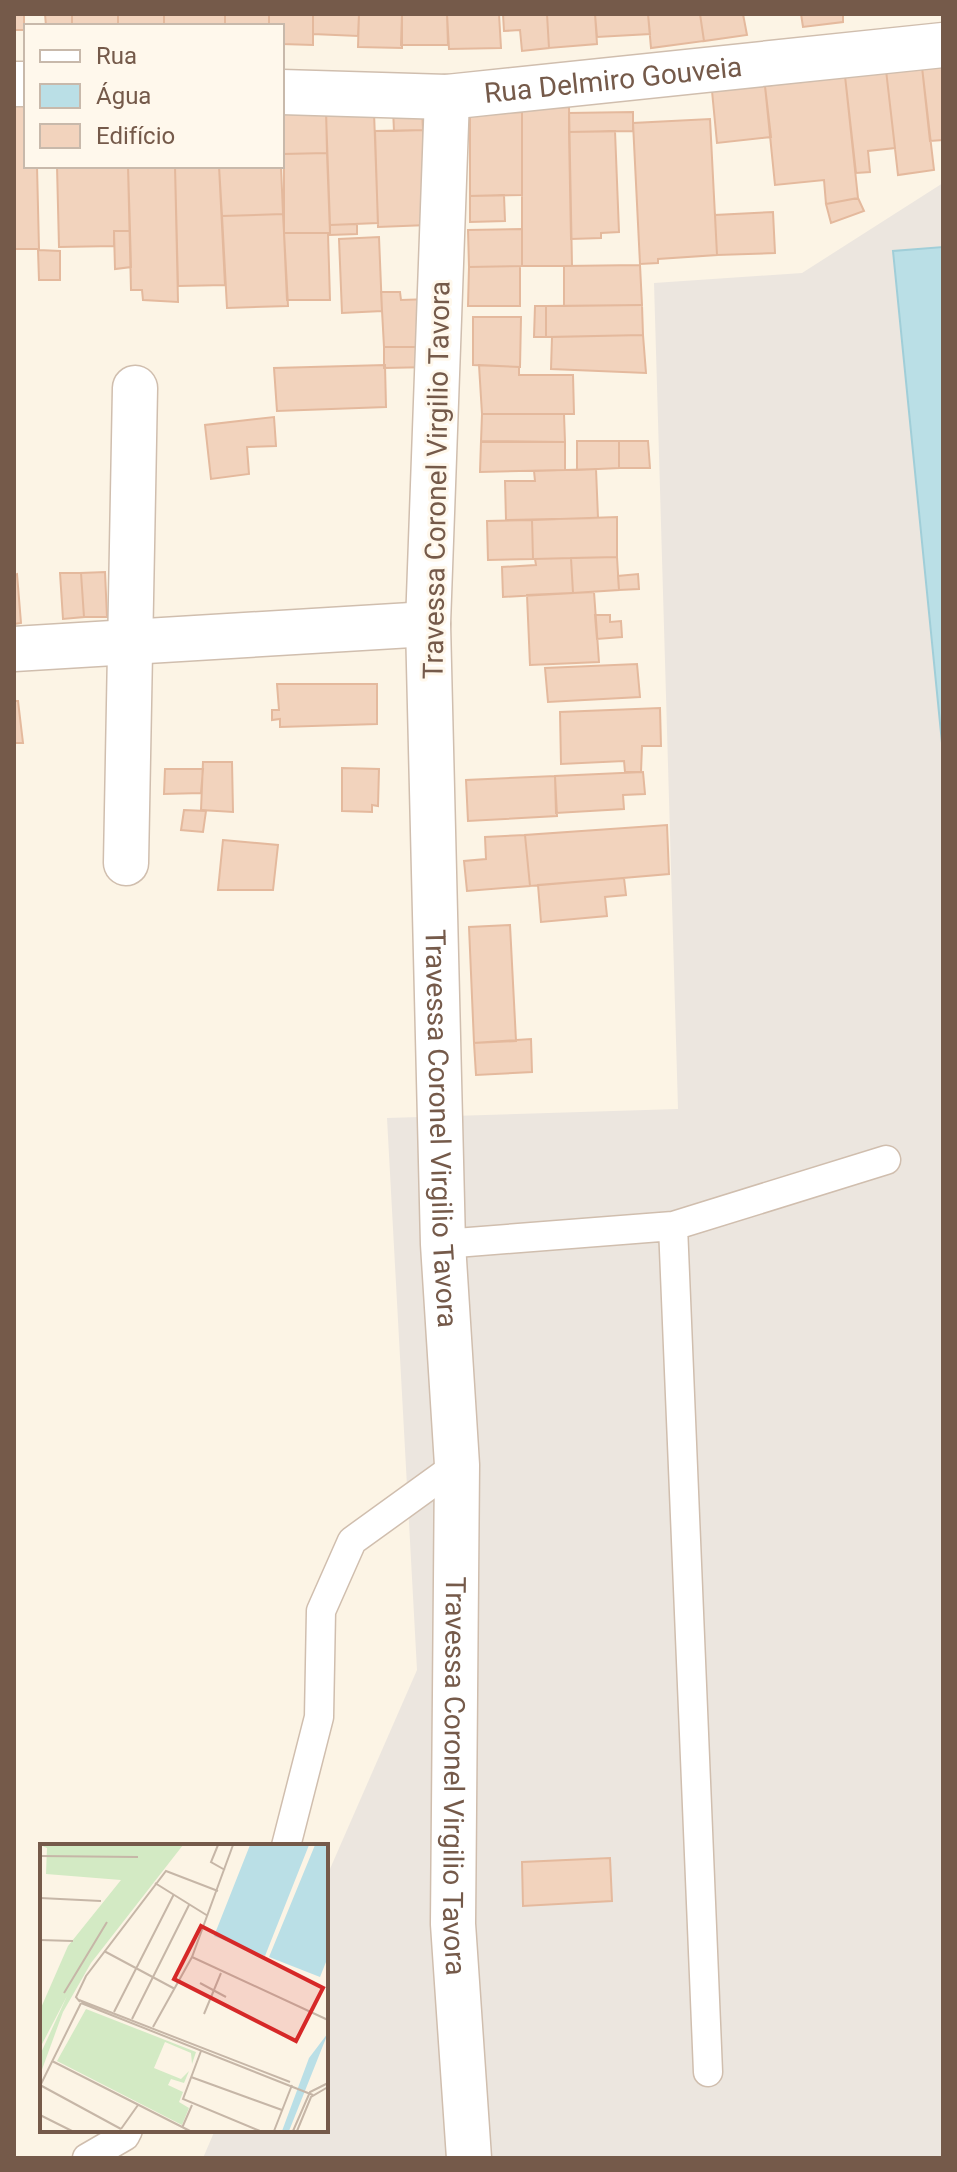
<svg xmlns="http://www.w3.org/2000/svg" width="957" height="2172" font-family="Roboto,sans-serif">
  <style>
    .industrial { fill: #ece6df }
    .water { fill: #badfe6; stroke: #a0ced8; stroke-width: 2 }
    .building { fill: #f2d3bd; stroke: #e4b99d; stroke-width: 2 }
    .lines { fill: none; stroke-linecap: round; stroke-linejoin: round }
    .service-casing { stroke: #d0beae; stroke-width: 31 }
    .minor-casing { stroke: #d0beae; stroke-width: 47 }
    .service { stroke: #fff; stroke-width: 28 }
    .minor { stroke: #fff; stroke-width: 44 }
    .labels { text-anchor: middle; stroke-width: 6; stroke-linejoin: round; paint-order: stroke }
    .street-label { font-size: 28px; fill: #755a4a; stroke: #fff8ec }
    .inset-road { fill: none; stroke: #c6b6a7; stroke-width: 2 }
    .view { fill: #d62828; fill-opacity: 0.15; stroke: #d62828; stroke-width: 4 }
    .inset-edge { fill: none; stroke: #755a4a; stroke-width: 4 }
  </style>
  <rect width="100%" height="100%" fill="#fcf4e5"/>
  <path class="industrial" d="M943 183V2158H203L215 2130H326V1878L417 1670 387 1118 678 1109 654 283 802 273Z"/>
  <path class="water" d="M943 247V753L893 251Z"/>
  <path class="building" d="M14 14H24V30H14Z
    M45 14H72V26H46Z
    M72 14H118V26H72Z
    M118 14H164V26H118Z
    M164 14H225V26L164 25Z
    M225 14H269V26H225Z
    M269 14H313V45L282 44V26H269Z
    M313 14H359L358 36 313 34Z
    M359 14H402V48L358 47Z
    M402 14H447L448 45H401Z
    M447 14H499L501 48 449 49Z
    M503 14H547L549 48 522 51 520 30 504 31Z
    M547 14H595L597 44 549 48Z
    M595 14H648L650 34 597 37Z
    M648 14H700L704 41 651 48Z
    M700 14H743L747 35 704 41Z
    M801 14H843V22L803 27Z
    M943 64V140L930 141 922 67Z
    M922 67 934 170 898 175 886 70Z
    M886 70 895 148 868 151 870 172 856 173 845 76Z
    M845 76 858 198 826 204 824 180 775 185 765 86Z
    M765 86 771 137 717 143 712 91Z
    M14 103H26V166H37L39 249H14Z
    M326 106 327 153 282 154V107Z
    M569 107 572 266H522V108Z
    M422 108 423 130 394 131 393 109Z
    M374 112 378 223 330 225 326 114Z
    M522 112V195L470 196V113Z
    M633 112V131L569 132V113Z
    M710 119 717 255 658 259V263L640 264 633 123Z
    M423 130 428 225 378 227 375 131Z
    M615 131 619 232 601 233V238L571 239 569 132Z
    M327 153 330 233H284V154Z
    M57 166H128L130 231H114V246L59 247Z
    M128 166H175L178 302 143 300 142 290H131Z
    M175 166H219L225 285 178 286Z
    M219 166H281L283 214 222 216Z
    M504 195 505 221 470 222V196Z
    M858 198 864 211 831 223 826 204Z
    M773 212 775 253 717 255 715 215Z
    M283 214 288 306 227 308 222 216Z
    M357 224V234L330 235V225Z
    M522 229V266L469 267 468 230Z
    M114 231H130L131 267 115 269Z
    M284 233H328L330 300H287Z
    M379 237 382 311 342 313 339 239Z
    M38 250 60 251V280H39Z
    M640 265 642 305 564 306V266Z
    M520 266V306H468L469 267Z
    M381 292H400L401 300 430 299 431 347H384Z
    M642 305 643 335 546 337V306Z
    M535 306H546V337H534Z
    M473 317H521L520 367 473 365Z
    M643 335 646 373 551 369 552 337Z
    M384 347H431V367L384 368Z
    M385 365 386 407 277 411 274 368Z
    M479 365 519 367V375H573L574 414H482Z
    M482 414H564L565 442H481Z
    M274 417 276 446 247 447 249 474 211 479 205 425Z
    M481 441 565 442V470L480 472Z
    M577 441H619V468L577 470Z
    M619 441H648L650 468H619Z
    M596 469 598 518 506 520 505 481H535L534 471Z
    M617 517V557L533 559 532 520Z
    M532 520 533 559 488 560 487 521Z
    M617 557 619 590 573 593 571 558Z
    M571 558 573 593 503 597 502 567 536 565 535 559Z
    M105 572 107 617H84L81 573Z
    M60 573H81L84 617 63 619Z
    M17 574 21 623 14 624V575Z
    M638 574 639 589 619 590 618 576Z
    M594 592 599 662 530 665 527 595Z
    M595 615H610V622L621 621 622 637 597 639Z
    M637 664 640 697 548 702 545 668Z
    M277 684H377V724L280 727V719L272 720V710H279Z
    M14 701H18L23 743H14Z
    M660 708 661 746H642L641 772H625L624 761 561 764 560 712Z
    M203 762H232L233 812 201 810Z
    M342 768 379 769 378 806 372 805V812L342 811Z
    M165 769H203L201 793 164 794Z
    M643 772 645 794 623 795 624 809 556 813 555 776Z
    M555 776 557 816 468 821 466 780Z
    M184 810 206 811 203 832 181 830Z
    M667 825 669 874 530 886 525 835Z
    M525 835 530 886 467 891 464 861 486 859 485 837Z
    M223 840 278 845 273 890H218Z
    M624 878 626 895 605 897 607 916 541 922 538 885Z
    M510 925 516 1041 474 1043 469 927Z
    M531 1039 532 1072 476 1075 474 1043Z
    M610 1858 612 1901 523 1906 522 1862Z"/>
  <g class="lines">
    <defs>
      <path id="service" d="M673 1226 708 2072
        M443 1244 673 1226 886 1160
        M286 1846 319 1717 321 1611 352 1541 457 1465
        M87 2158 125 2136 128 2130"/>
      <g id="minor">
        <path d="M14 84H26"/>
        <path id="s1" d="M282 92 447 97 943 45"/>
        <path id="s2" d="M447 97 428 624 443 1244 457 1465 453 1924 469 2158"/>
        <path d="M14 649 428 624"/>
        <path d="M126 863 135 388"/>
      </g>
    </defs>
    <use href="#service" class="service-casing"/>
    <use href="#minor" class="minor-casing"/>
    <use href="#service" class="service"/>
    <use href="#minor" class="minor"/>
  </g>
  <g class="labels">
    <g class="street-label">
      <text dy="10" stroke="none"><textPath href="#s1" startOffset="332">Rua Delmiro Gouveia</textPath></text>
      <text transform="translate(436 480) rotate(-89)" y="10">Travessa Coronel Virgilio Tavora</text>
      <text dy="10" stroke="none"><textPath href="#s2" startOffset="1032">Travessa Coronel Virgilio Tavora</textPath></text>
      <text dy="10" stroke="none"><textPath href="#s2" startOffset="1680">Travessa Coronel Virgilio Tavora</textPath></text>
    </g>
  </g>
  <g transform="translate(40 1844)">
    <rect width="288" height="288" fill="#fcf4e5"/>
    <path d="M0 1H143L51 119 23 168 0 231V211L27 152 0 204V166L28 102 81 36 6 30 7 4ZM46 165 156 208 152 220 151 209 125 198 114 224 141 235 149 227 144 239 131 235 128 241 143 248 139 258 149 264 142 281 17 217Z" fill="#d3eac4"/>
    <path d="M210 1H269L225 112 174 92ZM275 1H288V113L280 133 229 113ZM288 189 249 287H242L269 214Z" fill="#badfe6"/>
    <path class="inset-road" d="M178 1 171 18 185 26M0 12 98 13M115 39 168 72M0 54 61 57M0 96 33 97M64 107 135 145M152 113 288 176M160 139 186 153M24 149 67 78M39 156 250 238M40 158 36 153 46 132 126 27 178 47M41 159 273 251M74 168 134 50M164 170 181 129M92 175 149 61M113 183 152 113 193 1M161 207 143 255 220 287M12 217 150 287M151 233 242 266M0 241 81 285M0 242 41 159M0 271 32 287M142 284 152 261M81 285 98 261M234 287 252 241M253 287 270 248 288 239M257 287 271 253 288 243"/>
    <path class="view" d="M161 82 283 144 256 197 134 135Z"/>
    <rect width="288" height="288" class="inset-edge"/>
  </g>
  <rect width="957" height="2172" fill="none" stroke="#755a4a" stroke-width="32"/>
  <rect x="24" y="24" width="260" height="144" fill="#fff8ec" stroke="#c8b9ab" stroke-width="2"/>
  <rect x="40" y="50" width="40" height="12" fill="#ffffff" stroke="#c8b9ab" stroke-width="2"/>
  <text x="96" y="64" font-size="24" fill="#755a4a">Rua</text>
  <rect x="40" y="84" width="40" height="24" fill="#badfe6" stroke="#c8b9ab" stroke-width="2"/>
  <text x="96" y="104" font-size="24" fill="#755a4a">Água</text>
  <rect x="40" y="124" width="40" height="24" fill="#f2d3bd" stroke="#c8b9ab" stroke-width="2"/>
  <text x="96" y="144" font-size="24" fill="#755a4a">Edifício</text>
</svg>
